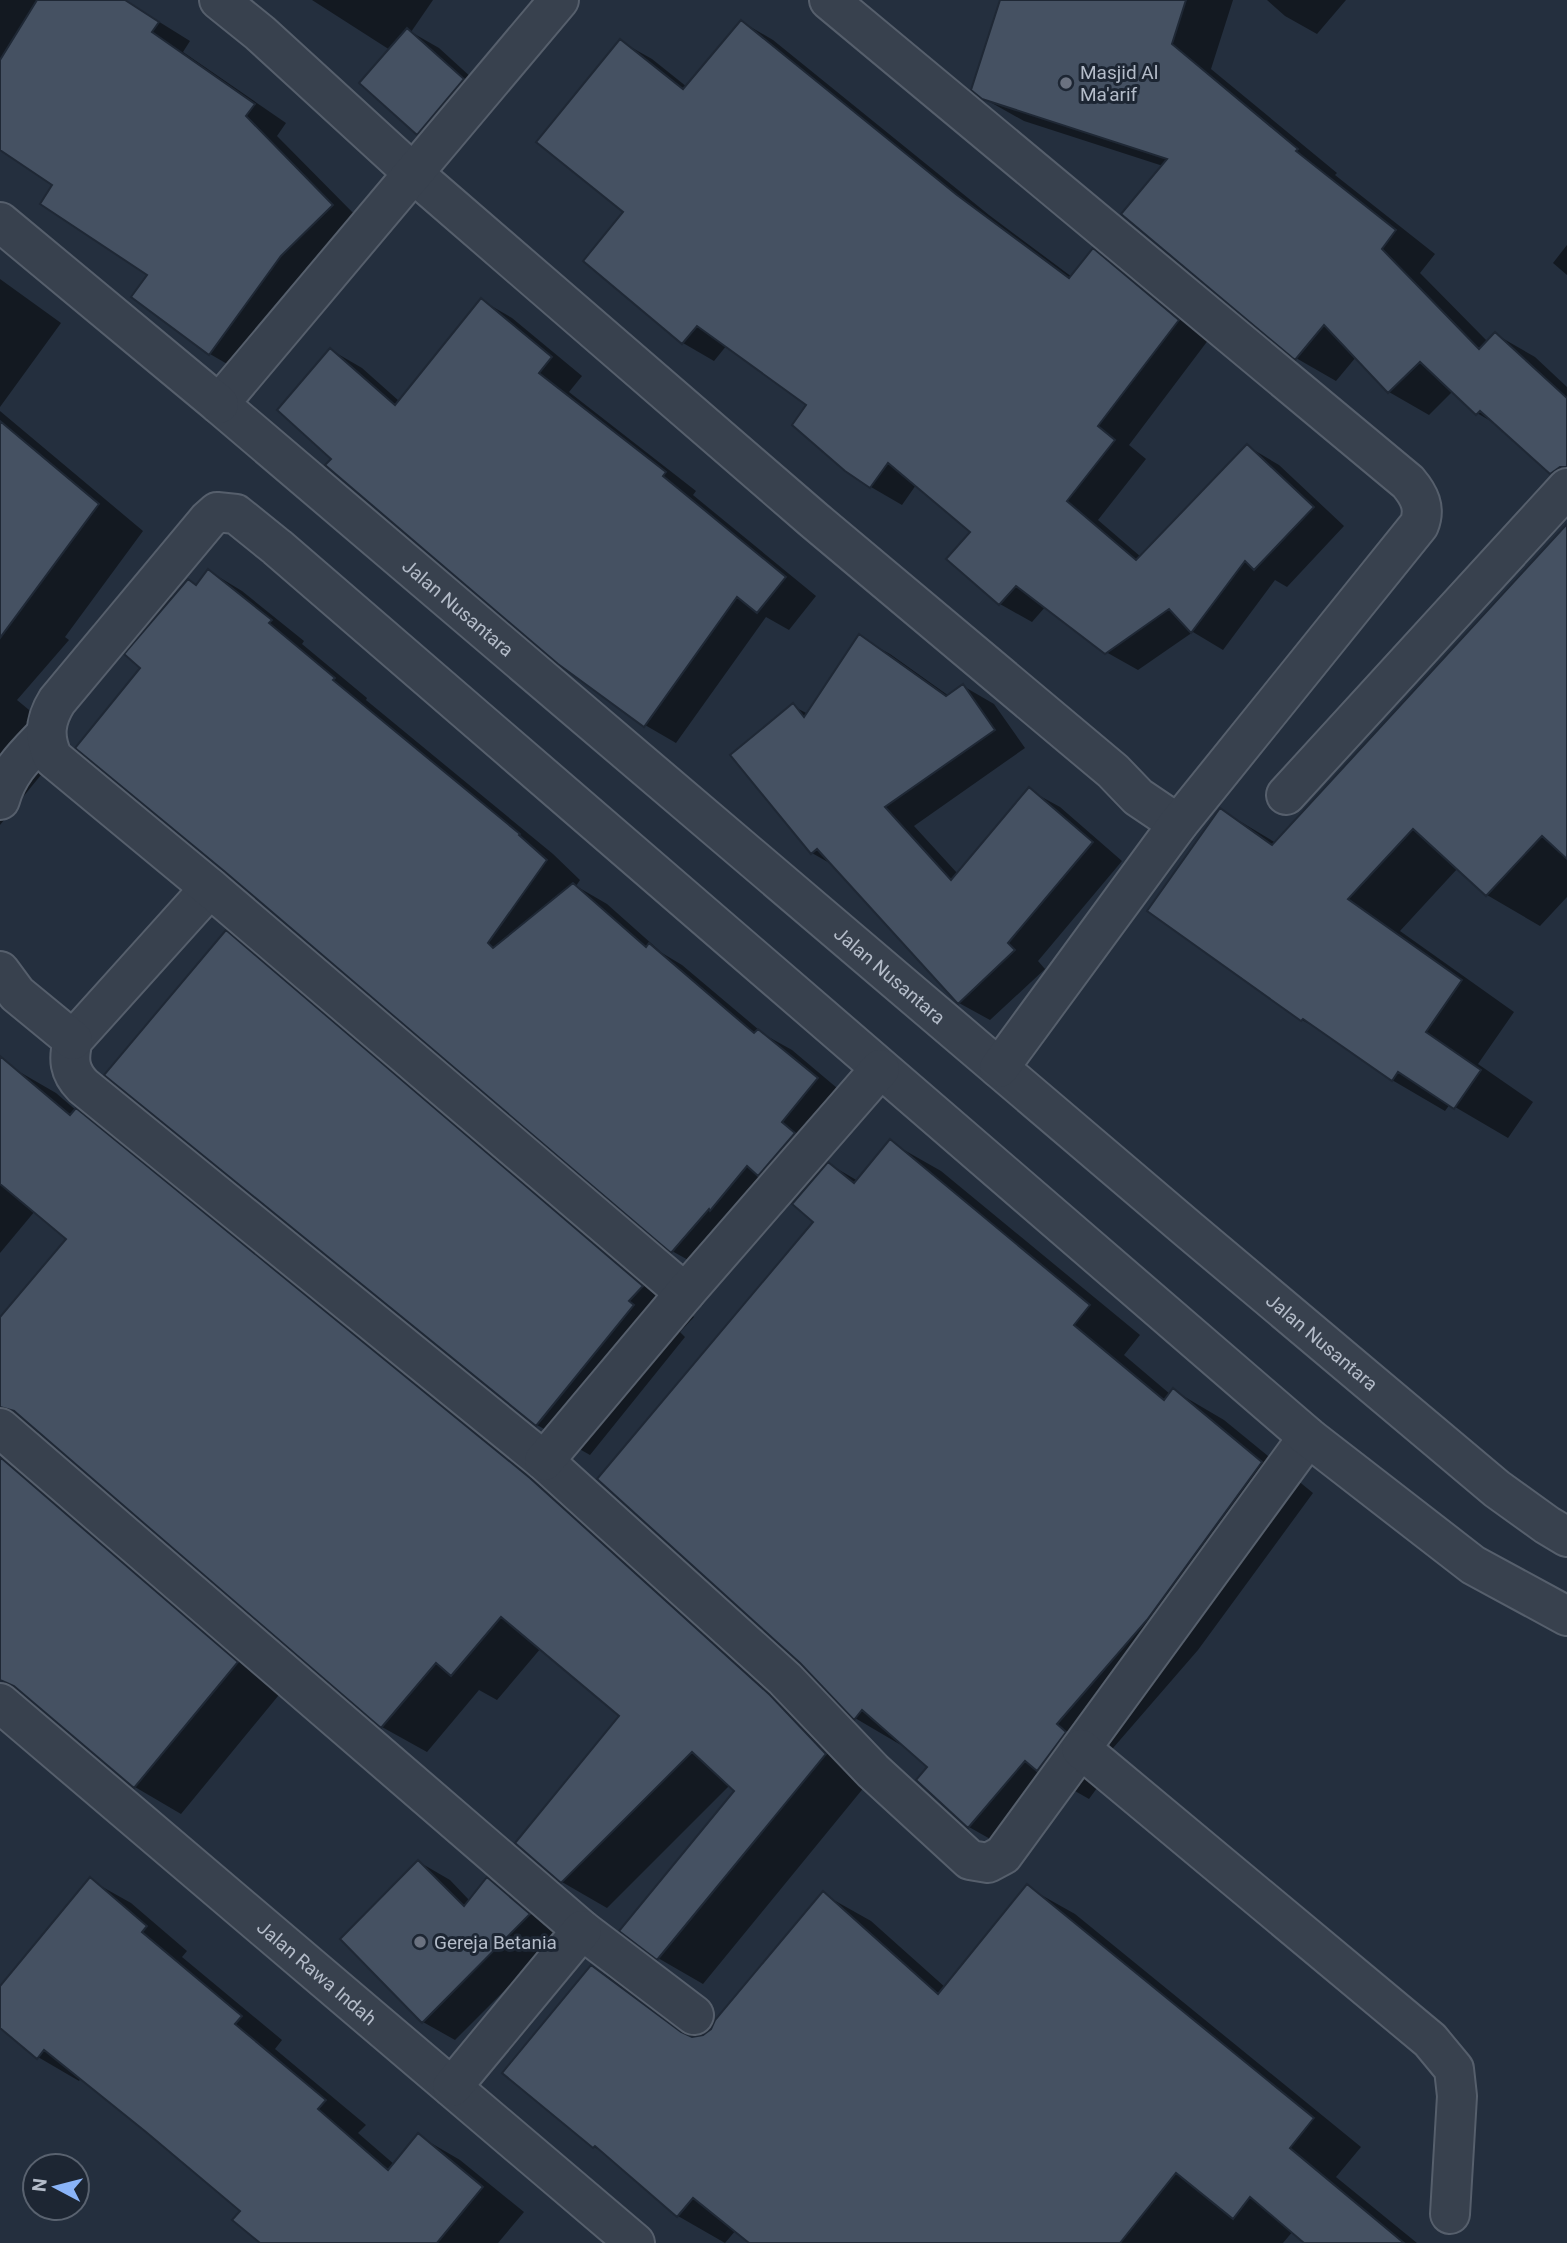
<svg xmlns="http://www.w3.org/2000/svg" width="1567" height="2243" font-family="Roboto,sans-serif">
  <style>
    .shadow { fill: #0007 }
    .building { fill: #455162; stroke: #1f2835; stroke-width: 2 }
    .lines { fill: none; stroke-linecap: round; stroke-linejoin: round }
    .minor-casing { stroke: #565f6c; stroke-width: 42 }
    .minor { stroke: #38414e; stroke-width: 38 }
    .worship-dot { fill: #6b7280; stroke: #1d2633; stroke-width: 2.5 }
    .labels { text-anchor: middle; stroke-width: 6; stroke-linejoin: round; paint-order: stroke }
    .poi-label { font-size: 19px; fill: #b4bcc9; stroke: #1d2633; text-anchor: start }
    .street-label { font-size: 19px; fill: #b4bcc9; stroke: #1d2633 }
  </style>
  <rect width="100%" height="100%" fill="#242f3e"/>
  <path class="shadow" d="M0 0H124L190 41 183 52 286 123 277 136 364 224 241 372 210 354 149 274 0 133Z
    M312 0H433L411 32 439 48 495 99 450 152 418 134 390 50Z
    M1002 0H1233L1211 69 1337 173 1335 175 1435 254 1420 273 1488 342 1495 334 1535 357 1567 387V471L1565 473 1525 450 1499 426 1477 413 1453 391 1429 415 1389 392 1356 357 1336 381 1296 358 1163 166 1024 121 983 98Z
    M1267 0H1346L1317 34 1285 16Z
    M742 22 773 40 989 215 1072 277 1094 251 1125 269 1209 339 1129 445 1146 459 1098 520 1141 557 1247 446 1279 465 1344 526 1287 587 1275 580 1223 650 1193 632 1138 670 1106 652 1046 606 1032 622 1000 604 949 559 972 532 916 485 902 505 871 487 846 469 809 404 727 345 714 361 683 343 625 212 620 41 652 59 687 87Z
    M1567 245V275L1553 263Z
    M0 279 61 323 0 407Z
    M481 300 512 318 582 376 569 392 696 491 693 495 816 596 789 630 766 617 676 743 645 725 333 459 331 350 362 368 399 401Z
    M0 411 143 531 65 637 69 640 17 700 68 742 0 825Z
    M1567 527V897L1540 926 1487 895 1458 868 1400 931 1514 1012 1478 1064 1533 1102 1508 1138 1450 1104 1445 1111 1392 1080 1332 1037 1302 1020 1221 810 1276 843Z
    M209 571 242 591 304 641 302 644 367 698 366 700 553 854 580 880 576 886 607 904 662 953 682 965 765 1035 792 1050 850 1099 706 1270 672 1251 143 667 132 648 93 625 135 576 173 598 197 586Z
    M859 637 890 654 949 696 963 686 994 704 1025 748 914 826 958 874 1029 790 1060 807 1122 861 1038 961 1045 969 990 1020 959 1003 833 865 812 853 793 706 808 714Z
    M226 933 279 963 694 1317 680 1332 685 1337 590 1455 537 1425 106 1075Z
    M11 1067 56 1093 77 1111 121 1136 575 1506 870 1780 703 1984 658 1958 736 1790 730 1785 607 1908 562 1882 517 1843 621 1715 541 1648 497 1700 479 1690 427 1752 382 1727 41 1432 34 1435 0 1416V1320L69 1239 35 1211 0 1253V1081Z
    M890 1142 941 1171 1140 1335 1124 1355 1170 1394 1173 1390 1224 1420 1313 1493 1198 1650 1107 1755 1116 1762 1089 1799 1075 1791 1020 1856 969 1827 930 1767 906 1748 855 1718 816 1222 829 1164 858 1181Z
    M0 1459 46 1486 283 1690 181 1814 135 1787 25 1693 0 1678Z
    M419 1862 450 1880 470 1901 488 1879 519 1898 561 1934 455 2040 423 2022Z
    M90 1880 131 1903 187 1951 182 1957 282 2040 275 2049 366 2125 358 2133 395 2165 419 2136 460 2160 524 2212 498 2243H263L242 2211 81 2078 79 2081 38 2057 0 2025V1988Z
    M1027 1887 1075 1914 1361 2147 1336 2177 1417 2243H1307L1293 2231 1283 2243H752L736 2230 725 2243 678 2216 605 2153 594 2147 505 2073 592 1967 639 1994 697 2038 704 2036 712 2030 823 1894 871 1921 946 1988Z"/>
  <path class="building" d="M37 0H125L159 22 152 32 255 104 246 116 333 205 281 256 209 355 131 297 147 275 40 204 52 185 0 150V60Z
    M1000 0H1186L1172 44 1298 149 1296 151 1396 230 1382 249 1479 349 1495 332 1567 398V467H1560L1550 474 1480 411 1476 415 1420 362 1388 393 1324 325 1295 360 1121 214 1167 159 982 99 971 90Z
    M741 20 957 195 1069 278 1093 248 1179 320 1098 426 1115 440 1067 501 1136 560 1247 444 1314 507 1254 570 1245 561 1191 633 1169 609 1105 654 1016 586 999 605 946 559 970 532 888 463 870 488 845 471 792 425 806 405 697 326 682 344 583 261 623 212 536 142 620 39 683 89Z
    M407 28 464 79 417 135 359 83Z
    M481 298 552 357 539 373 666 472 663 476 786 577 757 613 737 597 644 727 558 664 325 465 331 459 277 410 330 348 395 405Z
    M0 421 99 504 0 638Z
    M1567 524V859L1542 836 1486 896 1413 829 1348 899 1462 980 1426 1032 1481 1070 1454 1109 1398 1072 1392 1081 1303 1019 1301 1021 1147 911 1220 808 1272 845Z
    M208 569 272 620 269 623 335 678 333 680 520 834 519 835 547 860 488 943 493 948 573 883 646 947 649 943 754 1033 758 1029 818 1078 782 1122 795 1133 758 1176 747 1166 710 1211 709 1209 671 1253 224 871 75 748 140 668 124 654 188 579 196 585Z
    M859 634 946 696 963 684 995 730 885 807 951 880 1029 787 1093 842 1008 943 1015 950 958 1004 817 849 811 854 730 755 793 703 804 717Z
    M226 930 643 1286 629 1301 634 1305 536 1426 104 1075Z
    M0 1056 70 1115 76 1108 530 1478 770 1695 826 1754 657 1960 619 1931 734 1791 692 1752 561 1883 515 1843 619 1716 501 1617 451 1676 436 1663 381 1728 14 1411 0 1407V1317L66 1239 0 1184Z
    M890 1139 1090 1305 1074 1325 1164 1400 1173 1388 1262 1462 1147 1620 1057 1724 1066 1732 1037 1771 1025 1761 968 1828 916 1780 927 1767 862 1710 854 1720 800 1663 597 1479 813 1222 792 1204 828 1162 854 1183Z
    M0 1457 238 1662 134 1788 14 1686 0 1680Z
    M418 1860 464 1906 487 1877 530 1914 422 2023 340 1939Z
    M90 1877 147 1926 142 1932 242 2016 235 2024 326 2100 318 2109 388 2170 418 2133 483 2187 437 2243H260L232 2220 240 2211 146 2132 44 2050 37 2059 0 2028V1986Z
    M1027 1884 1314 2118 1290 2148 1404 2243H1304L1250 2197 1233 2219 1176 2173 1120 2243H749L693 2198 677 2217 595 2146 593 2148 502 2073 591 1965 681 2032 692 2037 703 2035 711 2029 715 2020 823 1891 938 1994Z"/>
  <g class="lines">
    <defs>
      <g id="minor">
        <path d="M219 0 260 33 414 174 814 520 1113 771 1138 797 1178 824"/>
        <path id="s1" d="M559 0 219 404 1188 1229 1497 1489 1547 1525 1567 1537"/>
        <path d="M829 0 1408 482C1419 495 1426 508 1419 525L1178 824 999 1068"/>
        <path d="M0 222 219 404"/>
        <path d="M1286 795 1567 488"/>
        <path d="M0 800C8 771 26 755 46 734"/>
        <path d="M210 888 73 1040C68 1059 69 1072 83 1086L544 1461 785 1679 873 1771 970 1860 988 1863 1003 1855 1308 1437"/>
        <path d="M0 971 17 994 73 1040"/>
        <path d="M685 1293 210 888 53 758C43 737 45 720 57 701L208 520 217 512 236 514 277 547 1308 1437 1473 1565 1567 1616"/>
        <path d="M0 1428 582 1930 694 2015"/>
        <path d="M544 1461 685 1293 880 1069"/>
        <path id="s2" d="M0 1703 635 2243"/>
        <path d="M1081 1749 1430 2040 1454 2069 1457 2096 1450 2214"/>
        <path d="M452 2087 582 1930"/>
      </g>
    </defs>
    <use href="#minor" class="minor-casing"/>
    <use href="#minor" class="minor"/>
  </g>
  <g class="worship-dot">
    <circle cx="1066" cy="83" r="7"/>
    <circle cx="420" cy="1942" r="7"/>
  </g>
  <g class="labels">
    <g class="poi-label">
      <text x="1080" y="79">Masjid Al<tspan x="1080" dy="22">Ma'arif</tspan></text>
      <text x="434" y="1949">Gereja Betania</text>
    </g>
    <g class="street-label">
      <text dy="7" stroke="none"><textPath href="#s1" startOffset="842">Jalan Nusantara</textPath></text>
      <text dy="7" stroke="none"><textPath href="#s1" startOffset="1409">Jalan Nusantara</textPath></text>
      <text dy="7" stroke="none"><textPath href="#s1" startOffset="1976">Jalan Nusantara</textPath></text>
      <text dy="7" stroke="none"><textPath href="#s2" startOffset="416">Jalan Rawa Indah</textPath></text>
    </g>
  </g>
  <g transform="translate(56 2187) rotate(277)"><circle r="33" fill="#1d2633" stroke="#59626f" stroke-width="2"/>
  <path d="M0-5L12 26L0 18L-12 26Z" fill="#8ab4f8"/>
  <text y="-10" font-size="19" font-weight="bold" text-anchor="middle" fill="#b4bcc9">N</text>
  </g>
</svg>
